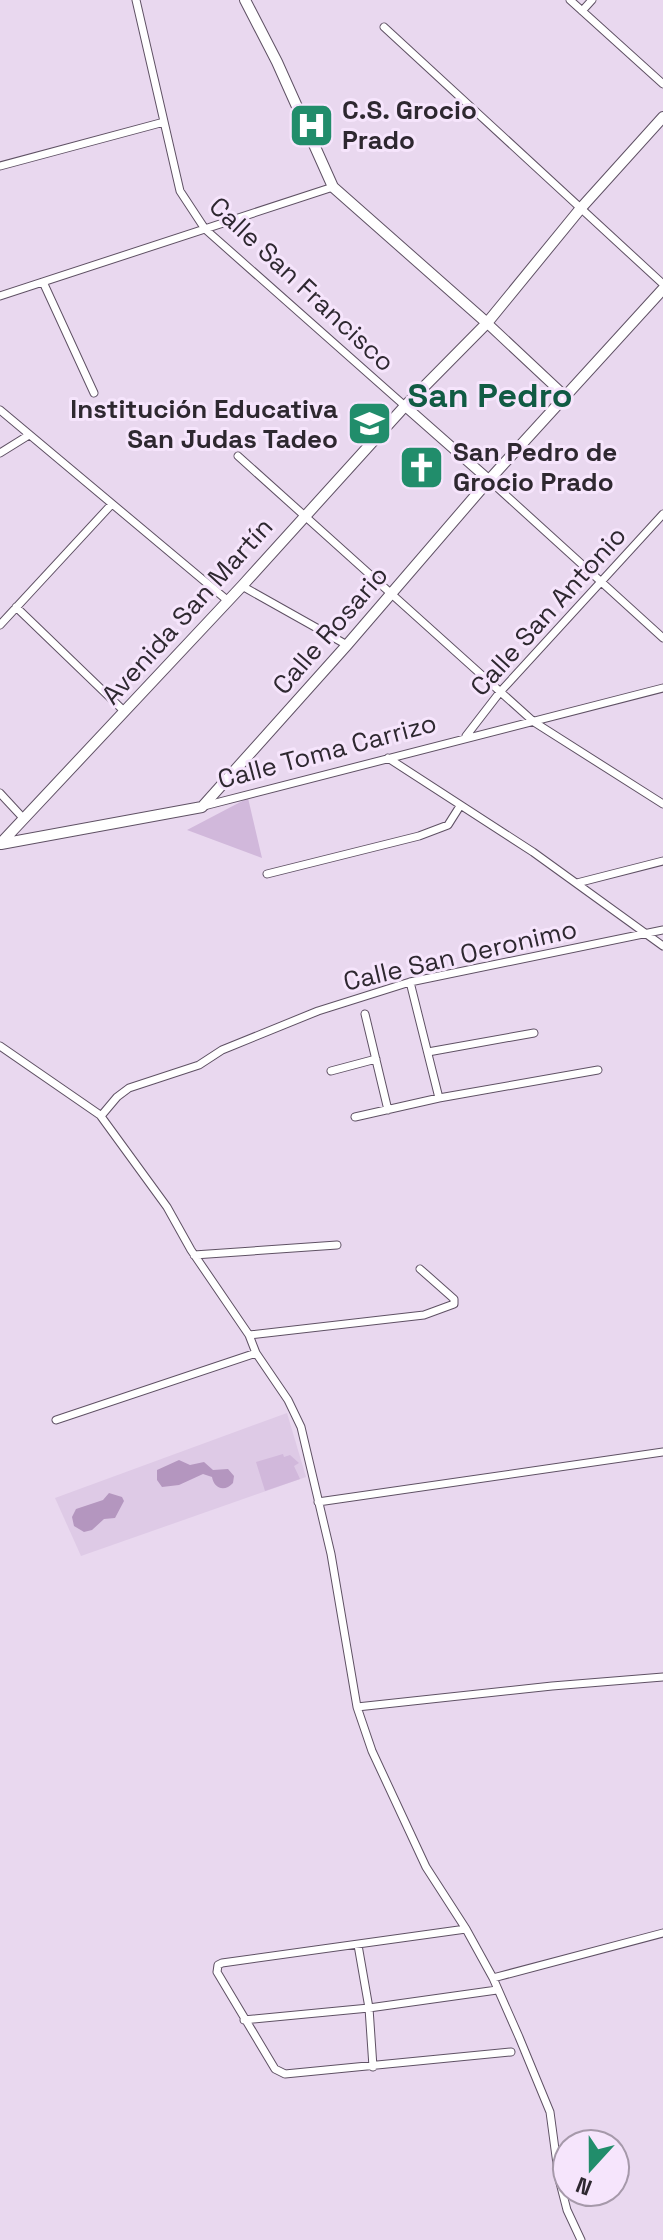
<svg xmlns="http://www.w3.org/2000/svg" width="663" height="2240" font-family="'Space Grotesk',sans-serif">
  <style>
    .built { fill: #decae6 }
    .green { fill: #d1b8db }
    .water { fill: #b496bf }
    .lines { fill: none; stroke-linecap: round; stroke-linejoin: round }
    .minor-casing { stroke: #5f5164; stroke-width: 9 }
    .tertiary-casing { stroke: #5f5164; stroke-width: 11 }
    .secondary-casing { stroke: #5f5164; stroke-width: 12 }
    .minor { stroke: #fff; stroke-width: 7 }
    .tertiary { stroke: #fff; stroke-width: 9 }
    .secondary { stroke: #fff; stroke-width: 10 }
    .labels { text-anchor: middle; stroke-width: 6; stroke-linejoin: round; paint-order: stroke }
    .poi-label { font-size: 26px; font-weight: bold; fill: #2e2830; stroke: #f6e5fc; text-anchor: start }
    .street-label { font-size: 26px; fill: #2e2830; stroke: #f6e5fc }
    .district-label { font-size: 34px; font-weight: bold; fill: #115b44; stroke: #f6e5fc }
  </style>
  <rect width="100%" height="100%" fill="#e9d8ef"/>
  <path class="built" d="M287 1413 306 1477 81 1556 55 1498Z"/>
  <path class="green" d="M248 798 262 858 187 830Z
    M283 1454 284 1457 290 1455 299 1463 294 1466 300 1479 265 1491 256 1462Z"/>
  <path class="water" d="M179 1460 190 1465 204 1462 213 1470 228 1469 234 1476 233 1483C225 1492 214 1489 212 1477L203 1474 179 1485 162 1487 157 1480V1470Z
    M109 1493 122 1497 124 1501 115 1518 104 1519 92 1530 84 1532 74 1526 72 1517 76 1509 103 1500Z"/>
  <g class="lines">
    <defs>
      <path id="minor" d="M136 0 180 191 205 229 405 406
        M570 0 663 84
        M582 11 592 0
        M384 27 663 284
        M0 166 164 122
        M43 282 94 393
        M0 296 333 187
        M0 410 227 600
        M0 453 29 435
        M238 456 534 722 663 804
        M489 480 663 638
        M242 586 347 645
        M16 607 125 712
        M0 625 111 505
        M466 736 500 692 663 514
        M388 758 533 852 663 946
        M0 793 24 819
        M204 806 663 688
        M267 874 419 836 448 825 460 806
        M577 883 663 861
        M410 982 439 1098
        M365 1014 388 1110
        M0 1046 100 1115 167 1207 191 1250 249 1335 256 1353 288 1400 301 1427 331 1554 357 1707 372 1751 426 1867 466 1929 493 1978 519 2037 550 2112 559 2179 567 2210 581 2240
        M428 1052 534 1033
        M331 1071 376 1059
        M101 1116 117 1097 129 1088 199 1065 222 1050 318 1011 410 982 663 930
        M355 1117 439 1098 598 1070
        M194 1255 337 1245
        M249 1335 424 1315 454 1304V1299L420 1269
        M56 1420 256 1353
        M318 1502 663 1452
        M357 1707 552 1686 663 1677
        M466 1929 222 1963 218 1965 217 1972 275 2069 285 2074 511 2052
        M358 1945 369 2008 373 2067
        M493 1978 663 1933
        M244 2020 369 2008 497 1990"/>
      <path id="tertiary" d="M487 323 565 396
        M405 406 489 480"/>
      <path id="secondary" d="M245 0 277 62 333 187 487 323
        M0 844 242 586 405 406 487 323 581 208 663 117
        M1 844 202 807 347 645 489 480 663 289"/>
    </defs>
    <use href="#minor" class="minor-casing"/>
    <use href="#tertiary" class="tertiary-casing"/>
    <use href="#secondary" class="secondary-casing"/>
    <use href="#minor" class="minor"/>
    <use href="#tertiary" class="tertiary"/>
    <use href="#secondary" class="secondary"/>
  </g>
  <defs>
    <symbol id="hospital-square" viewBox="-11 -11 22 22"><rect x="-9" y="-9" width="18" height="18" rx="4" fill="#218d6b" stroke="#f6e5fc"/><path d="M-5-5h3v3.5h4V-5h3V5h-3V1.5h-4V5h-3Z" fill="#fff"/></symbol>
    <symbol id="school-square" viewBox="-11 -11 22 22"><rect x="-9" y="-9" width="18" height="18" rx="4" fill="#218d6b" stroke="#f6e5fc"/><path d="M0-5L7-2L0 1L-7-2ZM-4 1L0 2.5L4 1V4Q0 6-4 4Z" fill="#fff"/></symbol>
    <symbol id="church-square" viewBox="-11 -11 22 22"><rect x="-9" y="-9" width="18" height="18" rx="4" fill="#218d6b" stroke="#f6e5fc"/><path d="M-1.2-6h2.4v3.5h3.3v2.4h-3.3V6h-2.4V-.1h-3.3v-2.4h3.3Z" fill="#fff"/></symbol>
  </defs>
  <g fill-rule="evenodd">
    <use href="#hospital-square" x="286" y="100" width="51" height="51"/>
    <use href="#school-square" x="344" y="398" width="51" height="51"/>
    <use href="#church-square" x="396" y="442" width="51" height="51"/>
  </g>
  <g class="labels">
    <g class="poi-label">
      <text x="342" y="119">C.S. Grocio<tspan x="342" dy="30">Prado</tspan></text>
      <text x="338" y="418" text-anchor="end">Institución Educativa<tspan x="338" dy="30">San Judas Tadeo</tspan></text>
      <text x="453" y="461">San Pedro de<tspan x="453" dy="30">Grocio Prado</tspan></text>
    </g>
    <g class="street-label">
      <text transform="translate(302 284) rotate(43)" y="9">Calle San Francisco</text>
      <text transform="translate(187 611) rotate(-48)" y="9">Avenida San Martín</text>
      <text transform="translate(548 611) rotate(-48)" y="9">Calle San Antonio</text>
      <text transform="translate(330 630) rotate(-49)" y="9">Calle Rosario</text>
      <text transform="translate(327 751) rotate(-15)" y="9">Calle Toma Carrizo</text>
      <text transform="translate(460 955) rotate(-13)" y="9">Calle San Oeronimo</text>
    </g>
    <g class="district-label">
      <text x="490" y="407">San Pedro</text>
    </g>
  </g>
  <g transform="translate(591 2168) rotate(201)"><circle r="38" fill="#f6e5fc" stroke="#a699aa" stroke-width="2"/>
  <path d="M0-6L14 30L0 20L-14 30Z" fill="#218d6b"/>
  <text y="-12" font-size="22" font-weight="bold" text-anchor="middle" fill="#2e2830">N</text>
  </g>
</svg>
